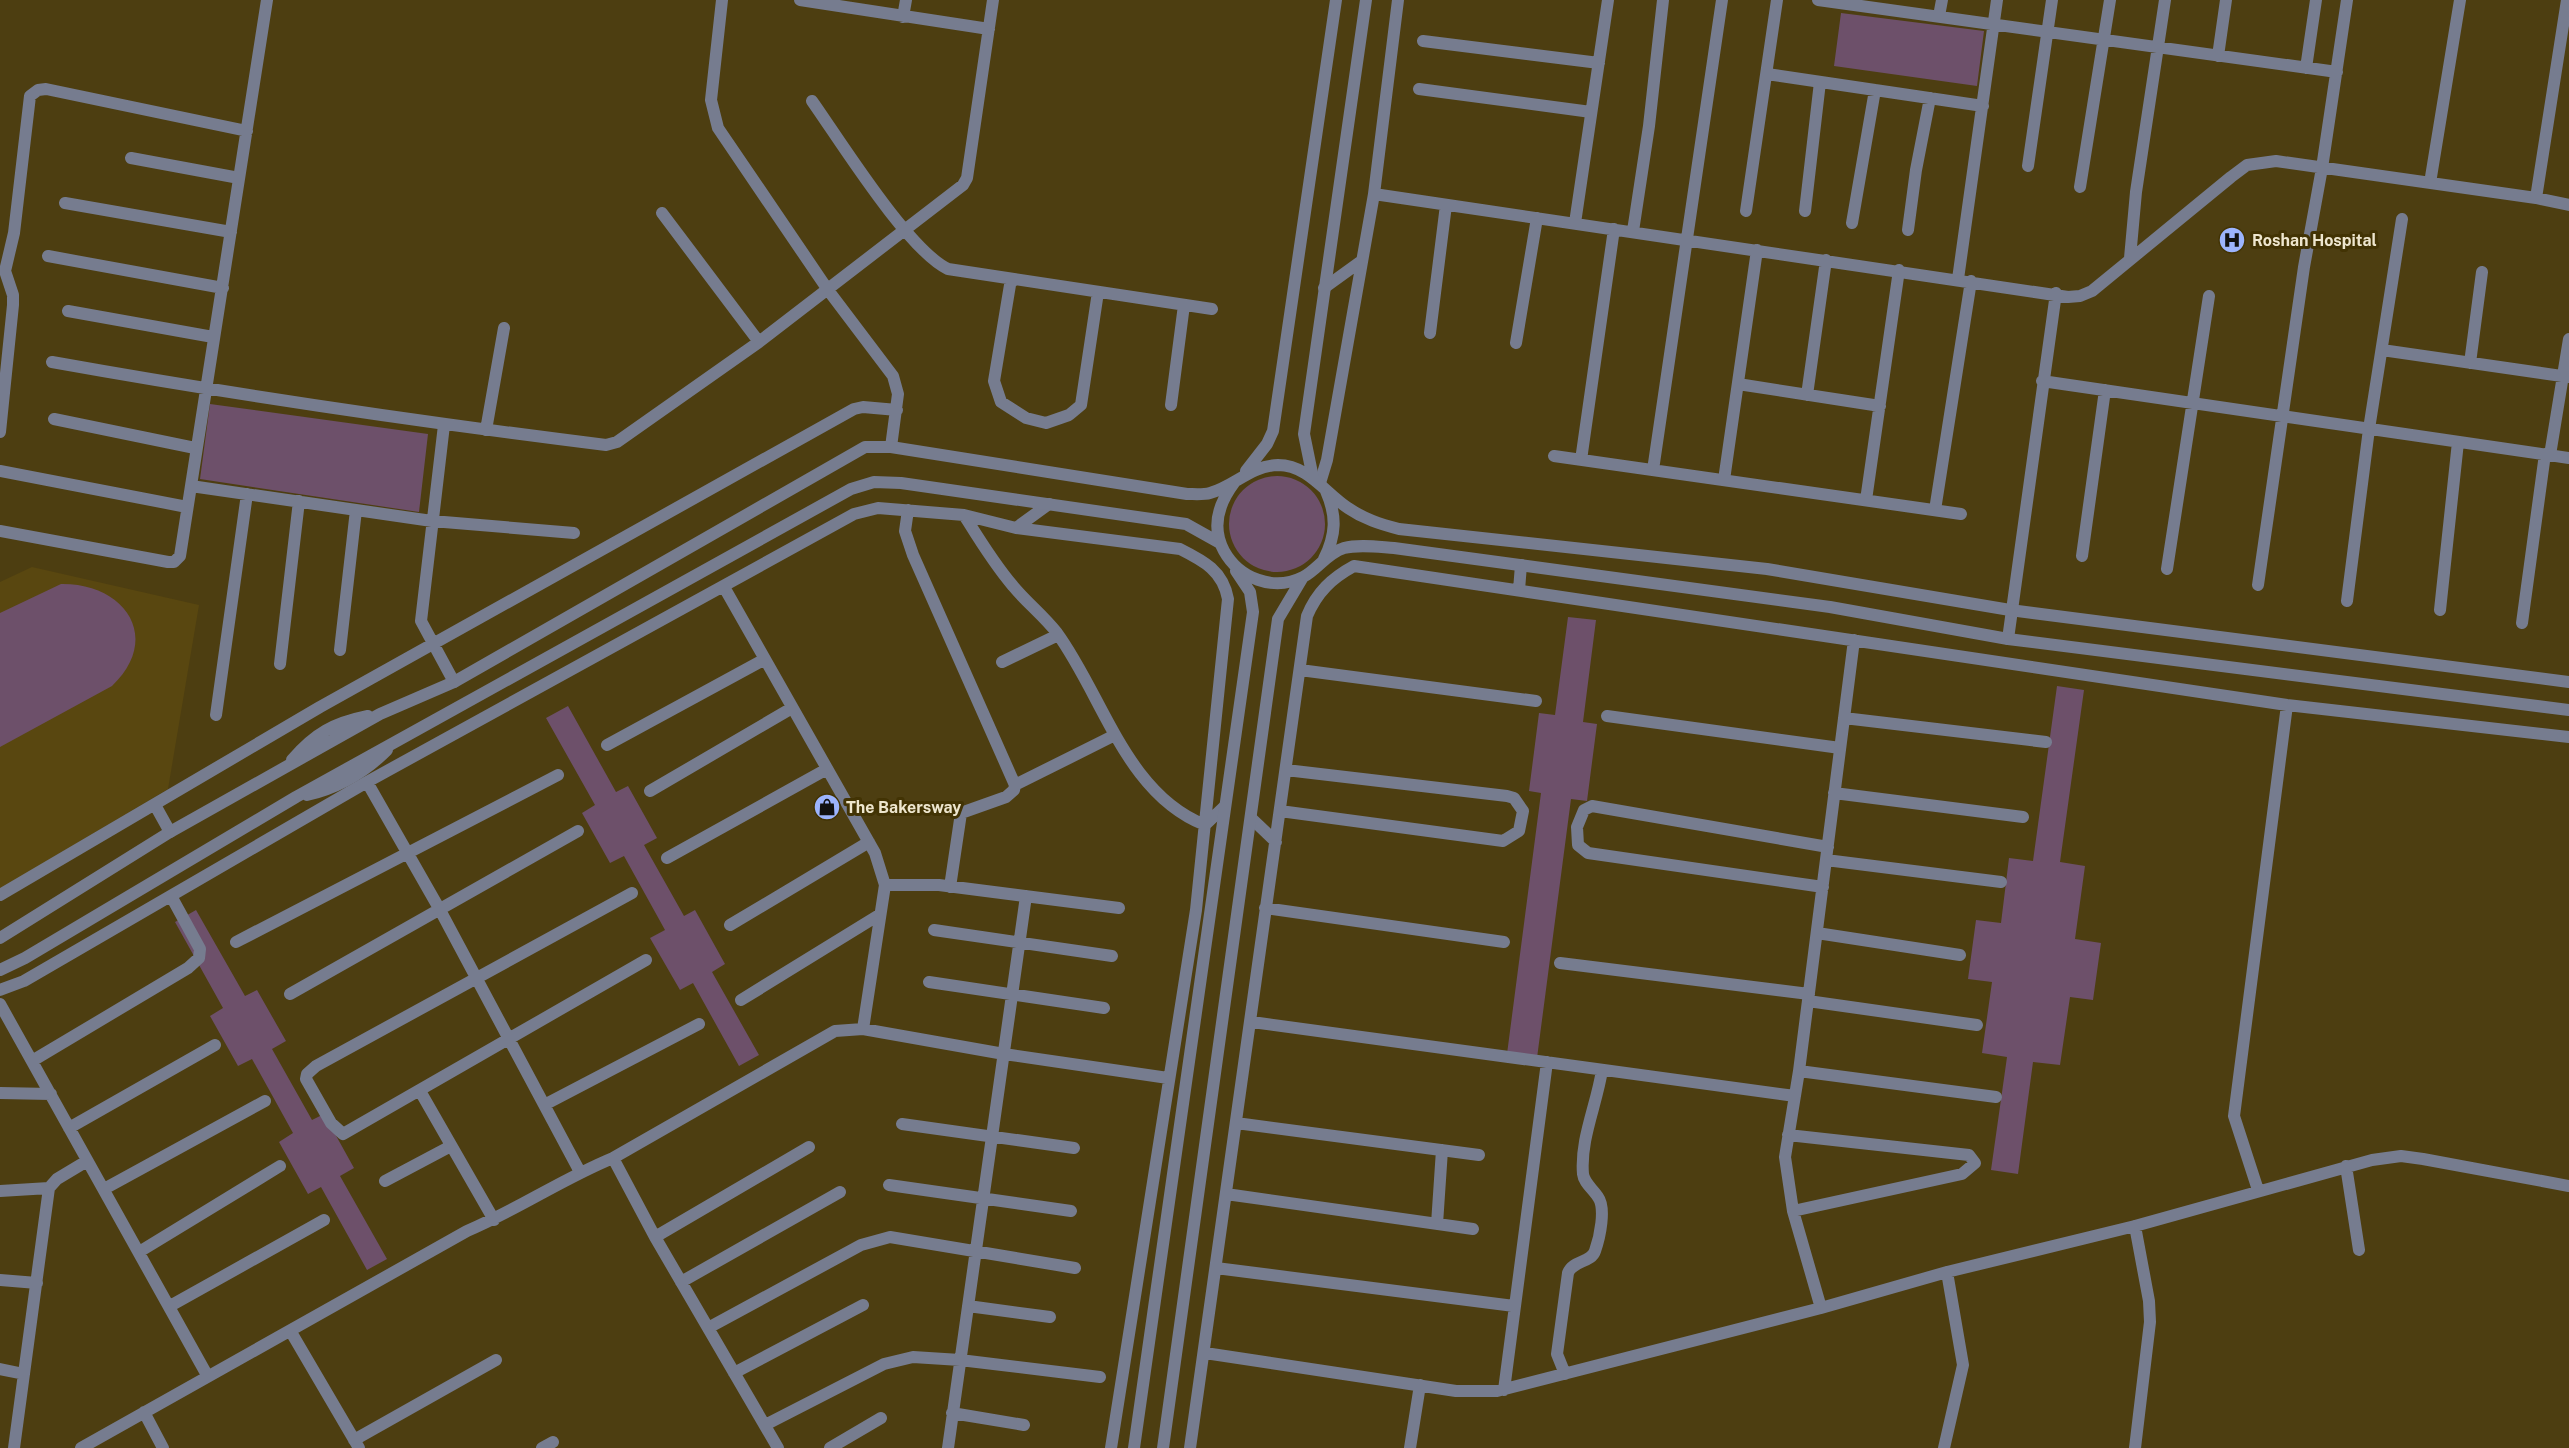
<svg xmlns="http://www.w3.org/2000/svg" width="2569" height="1448" font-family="'Public Sans',sans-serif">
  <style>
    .built { fill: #594710 }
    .green { fill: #6d506a }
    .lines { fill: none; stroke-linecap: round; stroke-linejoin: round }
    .minor { stroke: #767c8f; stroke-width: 12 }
    .tertiary { stroke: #767c8f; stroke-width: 12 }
    .labels { text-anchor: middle; stroke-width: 6; stroke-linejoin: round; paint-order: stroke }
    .poi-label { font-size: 16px; font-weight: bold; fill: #eee6ce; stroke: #423304; text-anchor: start }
  </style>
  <rect width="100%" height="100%" fill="#4d3e11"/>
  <path class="built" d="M32 567 199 605 168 789 0 889V582Z"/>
  <path class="green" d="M1841 13 1984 31 1977 86 1834 66Z
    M210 404 428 434 419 512 200 479Z
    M1229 524a48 48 0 1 1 96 0a48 48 0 1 1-96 0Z
    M61 584C124 583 163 637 112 686L0 747V613Z
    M1568 617 1596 620 1583 722 1597 724 1587 801 1571 799 1537 1058 1507 1054 1541 793 1529 791 1539 713 1555 715Z
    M2057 686 2084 690 2060 862 2085 866 2075 939 2101 943 2093 1000 2070 997 2060 1065 2033 1062 2018 1174 1991 1170 2007 1057 1982 1053 1992 982 1968 979 1976 920 2001 923 2009 858 2033 861Z
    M568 706 616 792 628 786 657 838 644 845 684 916 695 910 725 964 712 972 759 1055 739 1066 693 983 680 990 650 938 665 930 624 856 610 863 582 813 595 805 546 718Z
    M196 910 245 996 257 990 286 1041 272 1049 312 1120 324 1114 354 1168 340 1176 387 1259 367 1270 321 1187 308 1194 279 1142 293 1133 252 1059 238 1066 210 1016 223 1008 175 922Z"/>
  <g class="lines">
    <path class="minor" d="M722 0 711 100 718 128 828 290 893 376 898 394 891 447
      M800 0 989 29
      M1818 0 2337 72
      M1939 16 1942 0
      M903 17 906 0
      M1423 41 1599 63
      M2218 56 2226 0
      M2306 68 2316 0
      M1767 74 1983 106
      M1419 89 1591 112
      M812 101C841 142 908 250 948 269L1212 309
      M131 158 239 178
      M2028 166 2052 0
      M2430 183 2460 0
      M2080 187 2110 0
      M1374 194 2068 297 2080 296 2092 291 2231 177 2247 165 2276 161 2536 198 2569 205
      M2536 198 2567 0
      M65 203 231 232
      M1746 211 1777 0
      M1805 211 1820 82
      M662 213 759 342
      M1575 223 1608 0
      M1852 223 1875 90
      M1908 230 1916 170 1930 98
      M1633 231 1649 126 1663 0
      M48 256 223 288
      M2130 258 2136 192 2165 0
      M1011 279 994 381 1001 402 1026 418 1046 423 1069 415 1081 405 1098 292
      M1958 279 1997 0
      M1324 288 1360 262
      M68 311 213 337
      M1430 333 1446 205
      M1516 343 1537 218
      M2382 350 2569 377
      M52 362C236 395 421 422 606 445L617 442 759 342 963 185 967 178 993 0
      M2470 363 2482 272
      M2042 381 2569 458
      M1738 384 1880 406
      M1807 395 1826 260
      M1171 405 1184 305
      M54 419 195 448
      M444 425 421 621 454 682
      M486 430 504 328
      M0 432 13 305V295L5 271 14 233 30 96 38 90 46 89 247 131
      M2550 455 2569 339
      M1554 456 1961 514
      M1581 460 1614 229
      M1653 470 1722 0
      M0 471 187 507
      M1724 480 1757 250
      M1320 483 1327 460 1374 194 1398 0
      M191 486 432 521 574 533
      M1866 500 1899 270
      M908 510 905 531 913 555 1015 785 1014 790 1006 797 961 813 950 887
      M1935 510 1971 281
      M964 515C979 539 994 564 1013 586 1027 603 1044 616 1057 633 1103 696 1126 794 1205 825L1225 806
      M1016 528 1049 504
      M0 531 168 562H174L180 556 267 0
      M2082 556 2105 390
      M2167 569 2209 296
      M2258 585 2304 267 2322 168 2347 0
      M724 587 875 853 885 885 863 1029
      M1519 590 1521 565
      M2347 601 2369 429 2402 219
      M2440 610 2458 442
      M2522 623 2545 454
      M2008 639 2056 293
      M340 650 356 510
      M1002 662 1058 635
      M280 664 299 501
      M1300 670 1536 701
      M216 715 247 494
      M1607 716 1840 748
      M1844 718 2046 742
      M607 745 765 659
      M367 782 440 910 580 1172
      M1015 785 1115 735
      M650 791 792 708
      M1834 793 2023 817
      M155 805 170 832
      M1280 811 1503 841 1519 831 1523 811 1514 798 1507 796 1286 770
      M1251 818 1276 842
      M667 858 827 769
      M1826 860 2001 882
      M885 885H939L1119 908
      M1823 887 1588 853 1578 845 1577 827 1584 810 1592 806 1828 847
      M632 893 316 1066 307 1074 306 1079 331 1123 343 1134 646 960
      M0 895 320 707 854 409 863 407 897 410
      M1265 908 1504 942
      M730 925 869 842
      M934 930 1112 956
      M1817 933 1960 955
      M236 942 558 775
      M1560 963 1809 994
      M929 982 1104 1008
      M0 990 24 981 367 782 854 514 878 508 964 515 1016 528 1180 549C1204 561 1223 571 1228 599L1196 910 1111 1448
      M290 994 578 831
      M741 1000 879 915
      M1808 1001 1977 1025
      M0 1004 207 1375
      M1252 1022 1795 1096
      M32 1061 188 968 199 958 200 949 171 896
      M1799 1071 1996 1097
      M420 1091 494 1220
      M0 1093 51 1094
      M546 1104 699 1024
      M1236 1123 1479 1155
      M902 1124 1074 1148
      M69 1128 215 1045
      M1788 1135 1969 1155 1975 1163 1962 1174 1793 1211
      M613 1158 655 1237 778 1448
      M2346 1166 2359 1250
      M385 1181 451 1146
      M889 1185 1071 1211
      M104 1189 265 1101
      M2258 1190 2234 1116 2287 705
      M0 1191 49 1188
      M1226 1194 1473 1229
      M1437 1224 1442 1150
      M2135 1226 2149 1301 2150 1322 2135 1448
      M655 1237 809 1147
      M139 1252 280 1166
      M1216 1268 1514 1306
      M0 1280 37 1283
      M681 1282 840 1192
      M170 1306 324 1220
      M968 1306 1050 1317
      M1821 1308 1793 1211 1785 1157 1799 1071 1854 640
      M708 1328 861 1245 890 1237 1075 1268
      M291 1332 359 1448
      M1205 1353 1456 1391H1497L1821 1308 1947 1272 2135 1226 2372 1160 2401 1156 2423 1159 2569 1186
      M0 1369 24 1374
      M734 1373 863 1305
      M1565 1374 1557 1354 1568 1273C1573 1260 1591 1263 1595 1251 1600 1237 1606 1208 1598 1197 1593 1189 1584 1183 1583 1174 1580 1139 1597 1104 1602 1070
      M1504 1390 1547 1062
      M144 1412 163 1448
      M952 1413 1024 1425
      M765 1425 884 1364 913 1357 960 1360 1100 1377
      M354 1440 496 1360
      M14 1448 49 1188 57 1179 87 1161
      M81 1448 467 1231C517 1210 562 1179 613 1158L835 1031 863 1029 1004 1054 1168 1078
      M542 1448 553 1442
      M830 1448 881 1418
      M948 1448 1026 896
      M1190 1448 1307 616C1317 592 1332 578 1354 566L2287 705 2569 737
      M1410 1448 1420 1385
      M1944 1448 1963 1365 1947 1272"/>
    <path class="tertiary" d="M1246 471 1267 444 1273 431 1336 0
      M1313 478 1304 434 1366 0
      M1234 483C1219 503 1211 527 1224 551 1239 578 1273 592 1303 577 1317 570 1327 553 1344 548 1359 544 1379 547 1394 548L1830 607 2008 639 2569 710
      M1324 559C1336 535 1337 516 1326 491
      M292 760C315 733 334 723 368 716
      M307 795C338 788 365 772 387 750
      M0 938 170 832 380 714 454 682 865 447H891L1187 494C1194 494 1203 495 1210 493 1235 486 1250 466 1278 465 1308 465 1325 493 1348 508 1364 519 1380 524 1399 529L1767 569 2010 610 2569 682
      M0 970 25 958 296 797 851 489 874 482 901 483 1186 524 1220 543
      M1134 1448 1253 612 1250 592 1236 571
      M1163 1448 1278 619 1303 577"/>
  </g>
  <defs>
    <symbol id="hospital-disc" viewBox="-11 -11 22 22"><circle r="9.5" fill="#9cb4fd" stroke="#423304"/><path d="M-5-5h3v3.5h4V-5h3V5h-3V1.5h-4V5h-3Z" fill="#111"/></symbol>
    <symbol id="shop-disc" viewBox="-11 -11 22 22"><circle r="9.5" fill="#9cb4fd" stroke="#423304"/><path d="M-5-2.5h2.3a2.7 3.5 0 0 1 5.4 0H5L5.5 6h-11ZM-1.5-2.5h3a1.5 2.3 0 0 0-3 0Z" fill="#111"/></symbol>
  </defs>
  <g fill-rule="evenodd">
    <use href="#hospital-disc" x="2217" y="225" width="30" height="30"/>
    <use href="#shop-disc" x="812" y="792" width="30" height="30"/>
  </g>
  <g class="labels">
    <g class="poi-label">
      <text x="2252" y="246">Roshan Hospital</text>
      <text x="846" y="813">The Bakersway</text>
    </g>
  </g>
</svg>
